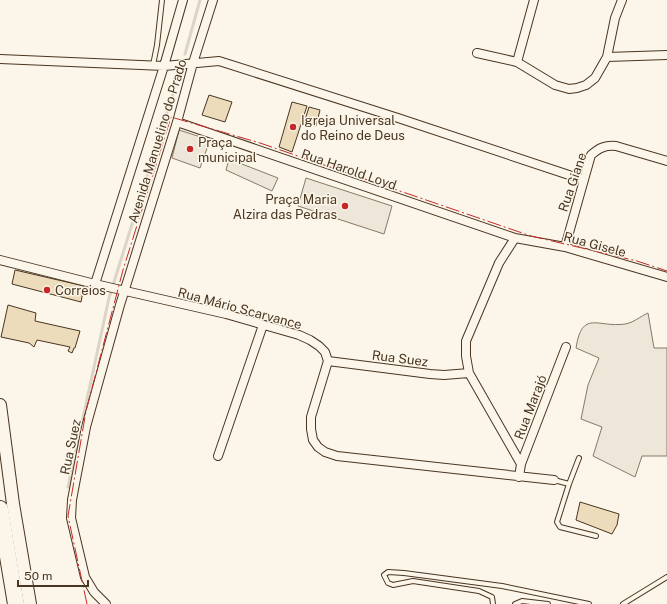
<svg xmlns="http://www.w3.org/2000/svg" width="667" height="604" font-family="'Public Sans',sans-serif">
  <style>
    .green { fill: #ede6d9; stroke: #887966 }
    .lines { fill: none; stroke-linecap: round; stroke-linejoin: round }
    .stream { stroke: #dcd4c6; stroke-width: 3 }
    .building { fill: #ecdcbc; stroke: #4a3520 }
    .service-casing { stroke: #4a3520; stroke-width: 6 }
    .minor-casing { stroke: #4a3520; stroke-width: 10 }
    .secondary-casing { stroke: #4a3520; stroke-width: 14 }
    .motorway-casing { stroke: #4a3520; stroke-width: 18 }
    .service { stroke: #fbf6e9; stroke-width: 4 }
    .minor { stroke: #fbf6e9; stroke-width: 8 }
    .secondary { stroke: #fbf6e9; stroke-width: 12 }
    .motorway { stroke: #fbf6e9; stroke-width: 16 }
    .power { stroke: #c62828; stroke-width: 1; stroke-dasharray: 14 3 2 3; stroke-linecap: butt }
    .poi-dot { fill: #c62828; stroke: #fbf6e9; stroke-width: 1.5 }
    .labels { text-anchor: middle; stroke-width: 3; stroke-linejoin: round; paint-order: stroke }
    .poi-label { font-size: 13px; fill: #4a3520; stroke: #fbf6e9; text-anchor: start }
    .street-label { font-size: 13px; fill: #4a3520; stroke: #fbf6e9 }
  </style>
  <rect width="100%" height="100%" fill="#fbf6e9"/>
  <path class="green" d="M179 130 210 140 200 168 172 158Z
    M229 159 278 178 272 191 226 170Z
    M306 178 392 206 384 234 298 206Z
    M648 313 654 348H667V456H642L635 477 593 456 602 427 581 419 588 385 599 358 576 348C582 309 598 328 625 324 633 323 641 316 648 313Z"/>
  <g class="lines">
    <path class="stream" d="M185 54 200 0
      M68 487 109 298 179 74"/>
  </g>
  <path class="building" d="M209 95 232 102 225 122 202 115Z
    M292 102 307 106 292 152 279 147Z
    M309 107 320 110 316 126 304 123Z
    M15 270 84 286 81 302 12 284Z
    M8 305 36 313 35 321 80 331 75 348H74L72 353 68 351 70 347 37 340 34 347 29 343 1 337Z
    M580 502 619 514 617 525 612 534 576 520Z"/>
  <g class="lines">
    <defs>
      <path id="service" d="M153 65 157 45 162 0
        M579 458 569 484 557 522 560 527 596 536
        M554 480 569 484
        M493 604 492 597 479 591 413 581 393 585 388 583 384 575 388 572 404 573 502 586 589 604
        M515 604 522 601 548 604
        M623 604 667 577"/>
      <path id="minor" d="M477 53 517 62 555 85 569 89 577 88 586 85 595 78 607 57 615 18 622 0
        M607 57 667 55
        M0 59 164 66 219 61 398 118 584 180
        M517 62 534 0
        M177 122 515 238 565 247 667 277
        M515 238 499 263 466 341V356L469 373 521 464
        M565 247 591 155C599 148 605 145 616 146L667 161
        M0 260 95 284 226 314 299 335 310 340 319 346 325 352 328 361 311 417V429L313 440 318 447 325 452 337 456 554 480
        M95 284 164 66 183 0
        M328 361 430 374 444 375 469 373
        M218 456 263 325
        M519 477 521 464 566 347
        M106 604 94 592 85 577 71 518 72 500 75 484 86 427 120 305 177 122 193 63 213 0"/>
      <path id="secondary" d="M0 405 13 504 30 604"/>
      <path id="motorway" d="M0 509 16 604"/>
    </defs>
    <use href="#service" class="service-casing"/>
    <use href="#minor" class="minor-casing"/>
    <use href="#secondary" class="secondary-casing"/>
    <use href="#motorway" class="motorway-casing"/>
    <use href="#service" class="service"/>
    <use href="#minor" class="minor"/>
    <use href="#secondary" class="secondary"/>
    <use href="#motorway" class="motorway"/>
    <path class="power" d="M87 604 68 516 86 411 123 270 171 117 260 143 531 236 637 261 667 271"/>
  </g>
  <g class="poi-dot">
    <circle cx="293" cy="127" r="4"/>
    <circle cx="190" cy="149" r="4"/>
    <circle cx="345" cy="206" r="4"/>
    <circle cx="47" cy="290" r="4"/>
  </g>
  <g class="labels">
    <g class="poi-label">
      <text x="301" y="125">Igreja Universal<tspan x="301" dy="15">do Reino de Deus</tspan></text>
      <text x="198" y="147">Praça<tspan x="198" dy="15">municipal</tspan></text>
      <text x="337" y="204" text-anchor="end">Praça Maria<tspan x="337" dy="15">Alzira das Pedras</tspan></text>
      <text x="55" y="295">Correios</text>
    </g>
    <g class="street-label">
      <text transform="translate(157 141) rotate(-73)" y="5">Avenida Manuelino do Prado</text>
      <text transform="translate(349 169) rotate(19)" y="5">Rua Harold Loyd</text>
      <text transform="translate(572 182) rotate(-71)" y="5">Rua Giane</text>
      <text transform="translate(595 244) rotate(15)" y="5">Rua Gisele</text>
      <text transform="translate(240 308) rotate(15)" y="5">Rua Mário Scarvance</text>
      <text transform="translate(400 358) rotate(7)" y="5">Rua Suez</text>
      <text transform="translate(530 407) rotate(-69)" y="5">Rua Marajó</text>
      <text transform="translate(70 447) rotate(-78)" y="5">Rua Suez</text>
    </g>
  </g>
  <path d="M18 580v6h70v-6" fill="none" stroke="#4a3520" stroke-width="2"/>
  <text x="24" y="580" font-size="12" fill="#4a3520" stroke="#fbf6e9" stroke-width="3" paint-order="stroke">50 m</text>
</svg>
